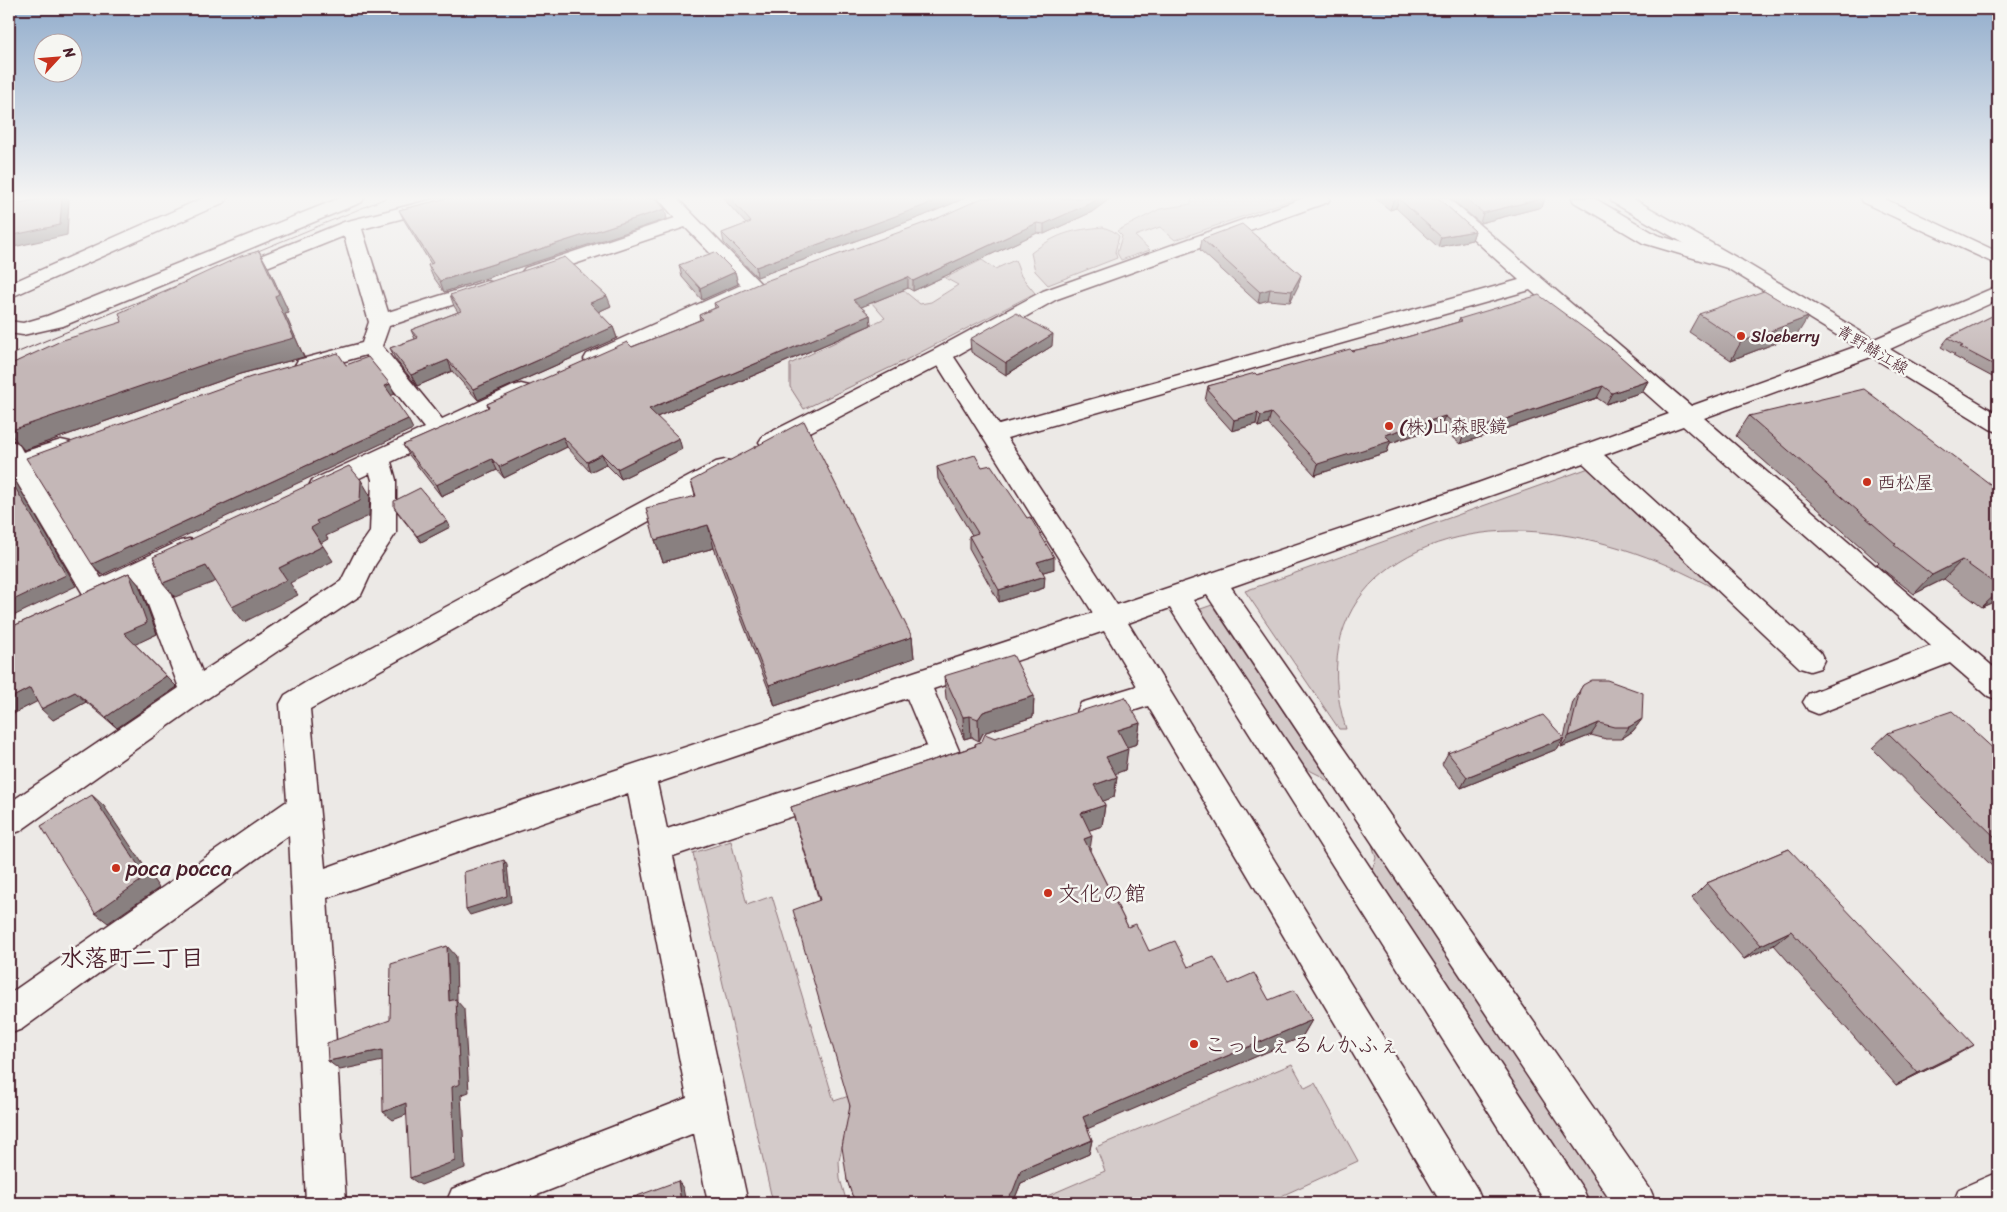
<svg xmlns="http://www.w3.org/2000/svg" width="2007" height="1212" font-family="Sriracha,'Klee One',sans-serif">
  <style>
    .green { fill: #d4cbca; stroke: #8f757a }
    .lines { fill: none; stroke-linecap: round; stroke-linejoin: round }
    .minor-casing { stroke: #4a1f2b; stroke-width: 3 }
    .major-casing { stroke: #4a1f2b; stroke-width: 3 }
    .minor { fill: #f6f6f2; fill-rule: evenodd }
    .major { fill: #f6f6f2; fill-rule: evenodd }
    .tram { stroke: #4a1f2b; stroke-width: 1 }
    .wall { fill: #a99d9d; stroke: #4a1f2b }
    .shaded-wall { fill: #898080; stroke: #4a1f2b }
    .building { fill: #c4b7b7; stroke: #4a1f2b }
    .poi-dot { fill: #c8321e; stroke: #f6f6f2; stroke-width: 2 }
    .labels { text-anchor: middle; stroke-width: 5; stroke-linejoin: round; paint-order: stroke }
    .far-poi-label { font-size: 16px; fill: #4a1f2b; stroke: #f6f6f2; text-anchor: start }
    .far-street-label { font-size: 16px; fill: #4a1f2b; stroke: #f6f6f2 }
    .poi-label { font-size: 19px; fill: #4a1f2b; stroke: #f6f6f2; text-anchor: start }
    .near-poi-label { font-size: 22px; fill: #4a1f2b; stroke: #f6f6f2; text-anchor: start }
    .near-neighbourhood-label { font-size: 24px; font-weight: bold; fill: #4a1f2b; stroke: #f6f6f2 }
  </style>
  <rect width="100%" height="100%" fill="#ece9e6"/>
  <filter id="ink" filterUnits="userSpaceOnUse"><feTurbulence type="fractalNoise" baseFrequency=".02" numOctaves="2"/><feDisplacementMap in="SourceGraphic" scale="10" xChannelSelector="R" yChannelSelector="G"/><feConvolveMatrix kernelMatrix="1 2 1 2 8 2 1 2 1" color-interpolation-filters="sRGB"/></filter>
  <g filter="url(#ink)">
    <path class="green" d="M1191 198H1296L1175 240 1160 227 1135 236 1150 250 1121 260 1117 253 1122 236 1117 231 1160 209 1191 204Z
      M1103 227 1113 231 1119 236 1115 252 1117 258 1048 285 1035 271 1031 253C1057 233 1072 230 1103 227Z
      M982 260 995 269 1015 260 1021 276 1035 293 906 360 804 409 790 387V364L885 318 871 302 887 277 920 304 931 302 958 285 945 278Z
      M1589 468 1736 601C1678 566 1617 541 1549 533 1424 518 1301 587 1346 729H1339L1245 591Z
      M1212 605 1333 786 1321 776 1301 766 1198 610Z
      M1370 837 1618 1203H1589L1371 873 1376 858Z
      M731 841 747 905 772 896 834 1101 849 1096 853 1111 846 1127 839 1161 840 1179 847 1203H773L693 853Z
      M1292 1064 1305 1088 1315 1083 1358 1161 1266 1203H1031L1105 1171 1096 1147Z"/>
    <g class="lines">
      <defs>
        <path id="minor" d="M203 198H227L225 202 9 298V284Z
          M340 198H364L362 202 63 326 23 335 9 333V321L23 323 47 316Z
          M438 198H467L465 202 362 229 388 312 487 281 494 283 497 287 494 291 389 326 382 346 442 419 513 386 521 384 529 386 532 391 529 396 391 462 396 480V533L375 565 361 595 205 700 20 831 9 835V803L179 688 140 583 97 602 86 599 9 469V441L18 443 23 452 61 440 70 442 73 448 70 454 32 467 101 578 180 541 189 539 198 541 202 548 198 555 163 572 202 672 341 581 354 555 370 532 372 480 370 473 330 492 321 495 312 492 309 486 312 480 424 428 366 355 306 372 298 370 295 365 298 360 362 343 369 322 344 236 237 279 230 281 223 279 220 275 223 271 344 222Z
          M658 198H677L764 287 761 291 603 364 595 366 587 364 584 359 587 354 741 285 685 227 539 276 532 278 525 276 522 272 525 268 675 218Z
          M1304 198H1330L1328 202 1057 299 954 357 999 425 1519 280 1428 198H1448L1691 406 1863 344 1998 286V300L1879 354 1704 418 1998 671V700L1988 696 1950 663 1828 710 1818 714 1808 710 1803 702 1808 694 1931 646 1683 426 1604 455 1820 652 1824 660 1820 668 1810 671 1800 668 1583 463 1231 587 1650 1189 1656 1203H1612L1207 595 1193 600 1583 1189 1589 1203H1546L1170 608 1128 623 1477 1189 1483 1203H1441L1148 706 1092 724 1081 721 1077 712 1081 703 1137 686 1104 631 933 689 960 753 956 762 673 856 748 1203H708L694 1133 517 1203H446L452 1189 687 1098 628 793 327 898 346 1203H306L289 835 22 1029 9 1034V994L287 801 280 704 285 695 308 681 716 462 725 460 734 462 737 468 734 474 310 709 325 868 409 838 1093 613 938 366 779 448 771 450 763 448 759 442 763 436 934 350 1043 291ZM1530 290 1669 414 1478 483 1117 605 1007 438ZM907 698 927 746 667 829 657 783Z
          M1572 198H1594L1657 235 1741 260 1744 264 1741 268 1734 270 1643 243 1574 202Z
          M1860 198H1883L1998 252V265L1862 202Z
          M1998 1172V1203H1953L1959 1189Z"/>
        <path id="major" d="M1610 198H1632L1741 260 1998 414V432L1990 429 1727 268 1612 202Z"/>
      </defs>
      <use href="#minor" class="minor-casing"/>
      <use href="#major" class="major-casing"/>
      <use href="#minor" class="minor"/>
      <use href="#major" class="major"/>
      <path class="tram" d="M246 256 386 198
        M9 356 200 276"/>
    </g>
    <path class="wall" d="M448 198H657V200L667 219 444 292 432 275 428 265 431 264 404 220 399 210Z
      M723 198H965L923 216 757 277 724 243 722 233 746 224Z
      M1375 198H1438L1475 231 1472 240 1438 247 1396 208 1390 210Z
      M1450 198H1545L1542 207 1480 223Z
      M1092 212 1044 234 1037 233 913 291 908 288 861 307 870 315 871 325 657 417 682 449 621 479 606 464 590 472 567 447 504 478 497 470 441 496 409 455 403 445 488 408 487 404 700 320 699 315 715 308 714 303 938 218Z
      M1202 239 1301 275 1298 286 1290 302 1268 300 1258 303 1200 250Z
      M259 251 269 269 289 313 285 314 304 357 240 374 24 450 16 441 9 439V365L122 322Z
      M679 265 735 272 738 284 702 300 682 277Z
      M450 295 611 306 598 312 613 327 617 338 478 400 452 371 417 386 395 359 390 348 415 339 411 330 458 312 454 306Z
      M1998 313V380L1953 356 1955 355 1941 347 1948 338Z
      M1699 314 1797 335 1731 360 1689 332Z
      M1459 319 1648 381 1642 392 1606 404 1597 398 1460 444 1440 427 1390 443 1387 452 1315 475 1268 424 1258 427 1256 424 1232 431 1205 401 1208 386 1257 375 1352 351 1383 344 1458 322Z
      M970 339 1052 346 1006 375 971 352Z
      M1749 416 1998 490V600L1982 607 1944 579 1914 594 1877 565 1879 563 1736 436Z
      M937 467H982L1027 518 1054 569 1043 572 1044 588 999 602 969 548V536L972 535 938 479Z
      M691 481 912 637 914 658 775 706 714 548 663 562 655 540 695 496Z
      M394 507 447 521 450 527 421 542 398 513Z
      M129 573 139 585 157 634 135 644 177 687 117 728 86 702 53 720 37 701 9 716V628Z
      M944 676 1034 696 1033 717 983 733 979 741 971 737 964 739 946 698Z
      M1583 685 1642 719 1633 731 1621 739H1606L1591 735 1561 747 1563 739 1557 749 1461 788 1442 764 1448 753 1564 737 1573 702Z
      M1140 723 1137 744 1127 747 1125 770 1115 773 1117 777 1114 797 1103 801 1105 805 1102 826 1089 830 1090 851 1128 927 1149 951 1269 1000 1312 1020 1302 1037 1087 1128 1092 1140 1089 1154 1021 1183 1013 1203H855L847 1180 850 1106 819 900 791 807 975 746V744L995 738Z
      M1888 733 1998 753V872L1872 748Z
      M1789 849 1951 1058 1896 1085 1774 945 1744 959 1692 898 1707 883Z"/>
    <path class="shaded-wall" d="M9 198H25L9 201Z
      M62 198H68L69 200 67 235 9 248V236Z
      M943 198H965L923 216 757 277 756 267Z
      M1099 198H1111L1092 212 1044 234V224Z
      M1545 198 1542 207 1480 223 1483 213Z
      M1399 199 1396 208 1390 210 1393 201Z
      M665 209 667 219 444 292 440 281Z
      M1037 223V233L913 291V281Z
      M1475 231 1472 240 1438 247 1441 237Z
      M259 251 269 269 289 313 285 314 304 357 240 374 24 450 9 432V431L275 296Z
      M735 272 738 284 702 300 700 288Z
      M1301 275 1298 286 1290 302 1292 291Z
      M908 277V288L854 310 853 300Z
      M1270 289 1268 300 1258 303 1260 292Z
      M607 296 611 306 593 314 590 303Z
      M870 315 871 325 652 419 649 409Z
      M1808 317 1797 335 1731 360 1741 342Z
      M613 327 617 338 478 400 473 389Z
      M1053 334 1052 346 1006 375V363Z
      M448 360 452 371 417 386 411 375Z
      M1648 381 1642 392 1606 404 1612 393Z
      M390 384 395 394 390 396 385 386Z
      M1603 386 1597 398 1460 444 1465 433Z
      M1258 413 1256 424 1232 431 1234 420Z
      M1271 413 1268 424 1258 427 1261 416Z
      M1445 416 1440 427 1390 443 1387 452 1315 475 1318 464 1385 435Z
      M408 419 413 429 102 575 92 564Z
      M563 437 567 447 504 478 499 467Z
      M679 438 682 449 621 479 617 469Z
      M602 454 606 464 590 472 587 462Z
      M492 459 497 470 441 496 436 485Z
      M9 470 76 586 9 618Z
      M361 480 370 495 369 516 326 536 328 539 321 543 311 528 316 521Z
      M447 521 450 527 421 542 417 536Z
      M708 525 714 548 663 562 655 540Z
      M323 546 333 561 290 583 298 595 244 622 232 607 279 568Z
      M1054 557V569L1037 574V562Z
      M1962 560 1944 579 1914 594 1932 575Z
      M206 566 217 581 175 597 163 583Z
      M129 573 139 585 157 634 134 645 124 633Z
      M1045 576 1044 588 999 602V590Z
      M1998 592V600L1982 607Z
      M912 637 914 658 775 706 769 685Z
      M166 676 177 687 117 728 106 717Z
      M30 688 42 699 9 716V699Z
      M75 692 86 702 53 720 41 709Z
      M1034 696 1033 717 983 733 979 741 978 719 983 712Z
      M970 716 971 737 964 739 963 717Z
      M1642 719 1633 731 1621 739 1629 727Z
      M1140 723 1137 744 1115 751 1118 730Z
      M1599 723 1591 735 1561 747 1569 736Z
      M1564 738 1557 749 1461 788 1467 777Z
      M1128 749 1125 770 1104 778 1106 757Z
      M1117 777 1114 797 1091 806 1094 785Z
      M92 795 104 806 159 888 108 923 95 913Z
      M1105 805 1102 826 1078 834 1081 813Z
      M1092 836 1089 856 1084 839Z
      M504 860 507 865 511 902 470 915 466 909Z
      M1791 931 1774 945 1744 959 1761 945Z
      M447 946 456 956 457 1001 464 1009 469 1092 461 1095 465 1168 421 1185 410 1178 452 1087 449 1001Z
      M1312 1020 1302 1037 1080 1132 1083 1117Z
      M1974 1045 1951 1058 1896 1085 1918 1073Z
      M382 1050 392 1059 340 1070 328 1061Z
      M406 1103 416 1111 393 1120 383 1112Z
      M1092 1140 1089 1154 1021 1183 1013 1203H1004L1021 1170Z
      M678 1181 683 1188 686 1203H681Z"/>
    <path class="building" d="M44 198H62L60 225 9 236V205Z
      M448 198H655L665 209 440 281 428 265 433 263 399 210Z
      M730 198H943L923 206 756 267 722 233 751 222Z
      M982 198H1099L1093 202 1044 224 1037 223 913 281 908 277 853 300 870 315 649 409 679 438 617 469 602 454 587 462 563 437 499 467 492 459 436 485 403 445 489 407 487 404 627 342 632 347 703 319 699 315 718 307 714 303 760 283 938 218Z
      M1389 198H1438L1475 231 1441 237 1399 199 1393 201Z
      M1465 198H1544L1483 213Z
      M1242 224 1301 275 1292 291 1270 289 1260 292 1202 239Z
      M259 251 279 294 275 296 294 338 229 356 9 431V365L63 340 122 322 119 313 241 256Z
      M715 252 735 272 700 288 679 265Z
      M565 257 607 296 590 303 613 327 473 389 448 360 411 375 390 348 418 338 411 330 461 311 450 295Z
      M1764 291 1808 317 1741 342 1699 314Z
      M1539 295 1611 348 1648 381 1612 393 1603 386 1465 433 1445 416 1385 435 1391 441 1318 464 1271 413 1261 416 1258 413 1234 420 1207 389H1210L1208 386 1255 373 1257 375 1350 349 1352 351 1383 344 1462 321 1459 319Z
      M1016 313 1053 334 1006 363 970 339Z
      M1998 313V367L1960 347 1963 346 1948 338Z
      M338 353 346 365 368 357 390 384 385 386 408 419 92 564 26 458 251 377Z
      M1864 389 1998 490V586L1962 560 1932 575 1894 545 1896 544 1749 416Z
      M804 421 912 637 769 685 708 525 655 540 646 508 696 496 691 481Z
      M975 455 982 467 991 465 1027 518 1030 517 1054 557 1037 562 1045 576 999 590 969 536 978 533 937 467Z
      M349 466 361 480 360 501 316 521 318 524 311 528 323 546 279 568 287 580 232 607 206 566 163 583 153 557Z
      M9 477 66 575 9 602Z
      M420 488 447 521 417 536 394 507V501Z
      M129 573 147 623 124 633 166 676 106 717 75 692 41 709 30 688 9 699V628Z
      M1013 655 1034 696 983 712 978 719 970 716 963 717 944 676Z
      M1592 680H1607L1643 693 1642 719 1629 727H1614L1599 723 1569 736 1580 690 1583 685Z
      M1125 697 1140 723 1118 730 1128 749 1106 757 1117 777 1094 785 1105 805 1081 813 1092 836 1084 839 1128 927 1136 924 1149 951 1175 941 1188 967 1214 957 1229 984 1254 973 1269 1000 1294 990 1312 1020 1083 1117 1092 1140 1021 1170 1013 1191 1004 1203H858L852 1195 847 1180 842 1147 850 1106 793 910 820 900 791 807 976 746 975 744 982 741 985 734 995 738Z
      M1952 711 1998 753V840L1888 733Z
      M1543 715 1564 738 1467 777 1448 753Z
      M92 795 146 877 95 913 41 826Z
      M1789 849 1974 1045 1918 1073 1791 931 1761 945 1707 883Z
      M504 860 507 896 466 909 464 872Z
      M447 946 449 1001 456 999 460 1084 452 1087 455 1161 410 1178 406 1103 383 1112 382 1050 328 1061 327 1043 390 1020 391 964Z
      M678 1181 681 1203H618Z"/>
  </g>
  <linearGradient id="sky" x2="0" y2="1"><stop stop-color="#92adcc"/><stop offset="0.54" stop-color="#f6f5f4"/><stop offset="1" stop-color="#f6f5f4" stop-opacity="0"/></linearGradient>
  <rect width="2007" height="367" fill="url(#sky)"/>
  <g class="poi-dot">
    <circle cx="1741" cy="336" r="5"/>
    <circle cx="1389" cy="426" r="5"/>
    <circle cx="1867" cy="482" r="5"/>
    <circle cx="116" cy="868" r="5"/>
    <circle cx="1048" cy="893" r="5"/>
    <circle cx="1194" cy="1044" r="5"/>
  </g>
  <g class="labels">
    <g class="far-poi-label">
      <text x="1751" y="342">Sloeberry</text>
    </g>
    <g class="far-street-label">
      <text transform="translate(1873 349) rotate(31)" y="6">青野鯖江線</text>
    </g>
    <g class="poi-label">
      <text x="1399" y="433">(株)山森眼鏡</text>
      <text x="1877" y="489">西松屋</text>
    </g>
    <g class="near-poi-label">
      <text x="126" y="876">poca pocca</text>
      <text x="1058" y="901">文化の館</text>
      <text x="1204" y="1052">こっしぇるんかふぇ</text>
    </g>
    <g class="near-neighbourhood-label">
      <text x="132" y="966">水落町二丁目</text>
    </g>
  </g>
  <rect width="2007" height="1212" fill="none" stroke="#f6f6f2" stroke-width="30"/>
  <rect x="15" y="15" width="1977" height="1182" fill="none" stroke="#4a1f2b" stroke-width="2" filter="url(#ink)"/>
  <g transform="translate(58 58) rotate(64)"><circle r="24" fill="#f6f6f2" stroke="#b1a0a2"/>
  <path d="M0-4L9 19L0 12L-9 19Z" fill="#c8321e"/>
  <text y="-8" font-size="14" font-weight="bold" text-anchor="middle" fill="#4a1f2b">N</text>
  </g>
</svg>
